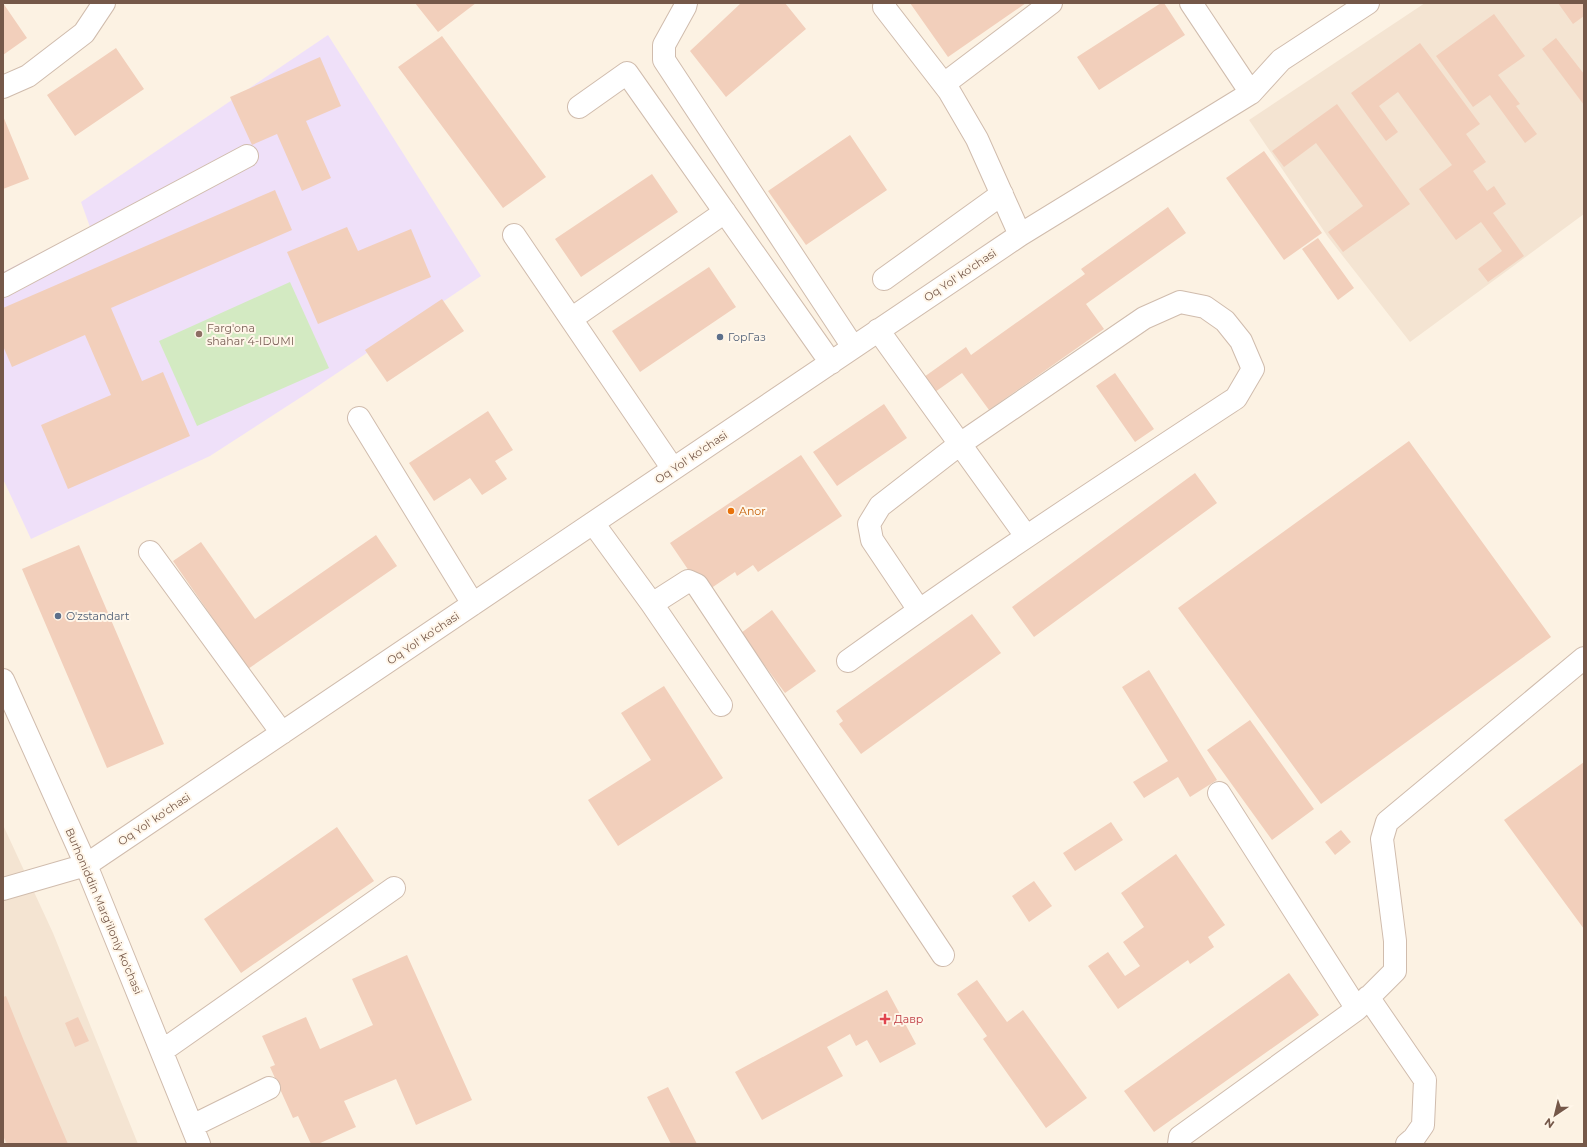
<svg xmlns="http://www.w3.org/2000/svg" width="1587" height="1147" font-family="Montserrat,sans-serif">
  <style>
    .residential { fill: #f4e4d2 }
    .education { fill: #efe0f9 }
    .green { fill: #d3eac2 }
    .building { fill: #f2cfbb }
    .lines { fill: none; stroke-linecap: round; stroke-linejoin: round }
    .minor-casing { stroke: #d0bcad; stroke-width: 24 }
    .minor { stroke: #fff; stroke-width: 22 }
    .education-dot { fill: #8d6e63; stroke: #fff6e9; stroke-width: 1.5 }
    .service-dot { fill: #5c6f8a; stroke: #fff6e9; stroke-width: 1.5 }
    .food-dot { fill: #e8710a; stroke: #fff6e9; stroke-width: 1.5 }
    .health-dot { fill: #e0444e; stroke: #fff6e9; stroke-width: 1.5 }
    .labels { text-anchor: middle; stroke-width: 4; stroke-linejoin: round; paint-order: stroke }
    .street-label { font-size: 11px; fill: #755849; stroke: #fff6e9 }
    .education-label { font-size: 11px; fill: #785e54; stroke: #fff6e9; text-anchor: start }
    .service-label { font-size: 11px; fill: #4e5e75; stroke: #fff6e9; text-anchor: start }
    .food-label { font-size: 11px; fill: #c56008; stroke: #fff6e9; text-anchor: start }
    .health-label { font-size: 11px; fill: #be3a42; stroke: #fff6e9; text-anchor: start }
  </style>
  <rect width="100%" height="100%" fill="#fcf2e3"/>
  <path class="residential" d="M1425 3H1584V214L1410 342 1328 237 1249 120Z
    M3 825 53 933 138 1144H3Z"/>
  <path class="education" d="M328 35 481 276 309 392 210 456 31 539 3 479V272L90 227 81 202Z"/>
  <path class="green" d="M290 282 329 368 197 426 159 341Z"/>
  <path class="building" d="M3 3 27 38 3 55Z
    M415 3H476L438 32Z
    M741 3H785L806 29 726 97 690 51Z
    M910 3H1026L948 57Z
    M1161 3H1164L1185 35 1099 90 1077 57Z
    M1558 3H1584V16L1573 24Z
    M1494 14 1525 56 1498 75 1520 104 1516 106 1537 134 1525 143 1490 95 1473 107 1436 56Z
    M442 36 546 177 503 208 398 67Z
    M1556 38 1584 74V105L1542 49Z
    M1420 43 1480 124 1466 134 1486 162 1473 171 1487 191 1494 186 1506 204 1493 213 1524 256 1488 282 1478 269 1502 251 1481 222 1456 240 1419 189 1452 165 1398 92 1379 106 1398 132 1386 141 1351 93Z
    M116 48 144 89 75 136 47 95Z
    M320 57 341 106 306 121 331 178 302 191 277 134 252 145 230 97Z
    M1337 104 1410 204 1343 252 1328 232 1363 206 1316 143 1284 167 1272 151Z
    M3 116 29 179 3 189Z
    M850 135 887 190 806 245 768 191Z
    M1264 151 1322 233 1284 260 1226 178Z
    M652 174 678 212 581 277 555 239Z
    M275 190 292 230 111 308 142 381 163 372 190 436 68 489 41 425 111 395 85 335 12 367 3 346V308Z
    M1168 207 1186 233 1086 304 1104 329 989 410 962 373 935 392 924 377 966 347 971 355 1085 274 1081 269Z
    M347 227 358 251 411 229 431 277 318 324 287 252Z
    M1318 238 1354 288 1338 300 1302 249Z
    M709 267 736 307 640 372 612 331Z
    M442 299 464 331 387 382 365 350Z
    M1115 373 1154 429 1135 442 1096 386Z
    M884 404 907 438 837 486 813 452Z
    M488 411 513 450 495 461 507 479 482 495 470 478 434 501 409 463Z
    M1409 441 1551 637 1321 804 1178 608Z
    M801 455 842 516 758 572 753 565 737 576 735 572 704 593 670 543Z
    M1195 473 1217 503 1034 637 1012 607Z
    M376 535 397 566 248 669 173 561 201 542 255 619Z
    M79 545 164 744 107 768 22 569Z
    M772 610 816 671 785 693 741 633Z
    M972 614 1001 653 861 754 839 724 843 721 836 711Z
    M1149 670 1217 780 1190 797 1178 777 1144 798 1133 782 1168 761 1122 687Z
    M664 686 723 778 618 846 588 800 651 760 621 713Z
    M1250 720 1314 809 1272 840 1207 750Z
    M1584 762V929L1504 820Z
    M1111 822 1123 840 1075 871 1063 853Z
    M337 827 374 881 241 973 204 919Z
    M1341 830 1351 842 1335 855 1325 842Z
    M1176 854 1225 925 1208 937 1214 947 1190 964 1188 960 1118 1009 1088 966 1108 952 1125 976 1140 966 1123 942 1144 927 1121 893Z
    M1034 881 1052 906 1029 922 1012 896Z
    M407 955 472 1100 416 1125 396 1079 344 1101 356 1127 318 1144H311L298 1116 293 1118 270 1067 275 1065 262 1036 306 1017 320 1049 373 1025 352 979Z
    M1289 973 1319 1015 1154 1132 1124 1091Z
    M977 980 1007 1022 1023 1010 1087 1098 1046 1128 983 1039 987 1036 957 994Z
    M887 990 916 1044 880 1063 867 1040 856 1046 850 1034 827 1047 843 1076 762 1120 735 1072Z
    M6 996 24 1041 68 1144H7L3 1136V997Z
    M78 1017 89 1041 75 1047 65 1023Z
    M668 1087 697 1144H671L647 1097Z"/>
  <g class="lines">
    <defs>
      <path id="minor" d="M686 3 685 7 664 45V60L853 347
        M885 3 884 7 949 91 977 139 1020 235
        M1191 3 1251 93
        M944 84 1051 3
        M3 87 28 76 84 33 104 3
        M579 107 627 73 831 363
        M514 235 673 469
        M884 279 1002 194
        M3 286 247 156
        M571 319 725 212
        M878 330 1026 536
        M359 418 473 604
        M593 523 652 604 721 705
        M150 552 282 733
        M652 604 688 581 697 585 943 955
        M848 661C975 569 1105 484 1236 398L1253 369 1241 341 1225 321 1205 307 1180 302 1144 318 960 444 880 506 869 524 872 540 919 610
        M3 680 86 865 199 1144
        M1219 793 1357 1009
        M3 889 86 865 1020 235 1251 93 1281 60 1368 3
        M1368 997 1425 1080 1423 1125 1414 1138 1407 1144
        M162 1051 394 888
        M192 1126 269 1088
        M1179 1144 1180 1137 1357 1009 1395 971V941L1382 839 1387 822 1584 658"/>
    </defs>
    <use href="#minor" class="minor-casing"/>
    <use href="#minor" class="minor"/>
  </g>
  <circle class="education-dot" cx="199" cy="334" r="4"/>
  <g class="service-dot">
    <circle cx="720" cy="337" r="4"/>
    <circle cx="58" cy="616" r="4"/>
  </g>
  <circle class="food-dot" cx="731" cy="511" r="4"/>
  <path class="health-dot" d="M883 1013h4v4h4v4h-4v4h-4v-4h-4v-4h4z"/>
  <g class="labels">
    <g class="street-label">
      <text transform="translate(960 275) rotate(-34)" y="4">Oq Yol' ko'chasi</text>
      <text transform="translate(691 457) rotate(-34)" y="4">Oq Yol' ko'chasi</text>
      <text transform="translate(423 638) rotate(-34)" y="4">Oq Yol' ko'chasi</text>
      <text transform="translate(154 819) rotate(-34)" y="4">Oq Yol' ko'chasi</text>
      <text transform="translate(104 911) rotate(67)" y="4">Burhoniddin Marg'iloniy ko'chasi</text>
    </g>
    <g class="education-label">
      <text x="207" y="332">Farg'ona<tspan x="207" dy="13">shahar 4-IDUMI</tspan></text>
    </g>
    <g class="service-label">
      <text x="728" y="341">ГорГаз</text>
      <text x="66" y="620">O'zstandart</text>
    </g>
    <g class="food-label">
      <text x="739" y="515">Anor</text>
    </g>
    <g class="health-label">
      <text x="894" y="1023">Давр</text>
    </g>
  </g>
  <rect width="1587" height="1147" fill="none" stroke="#755849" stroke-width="8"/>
  <g transform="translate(1555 1115) rotate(215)" stroke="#fff6e9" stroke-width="3" paint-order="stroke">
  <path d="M0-3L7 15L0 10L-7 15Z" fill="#755849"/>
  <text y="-6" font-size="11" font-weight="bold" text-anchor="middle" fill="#755849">N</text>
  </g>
</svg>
